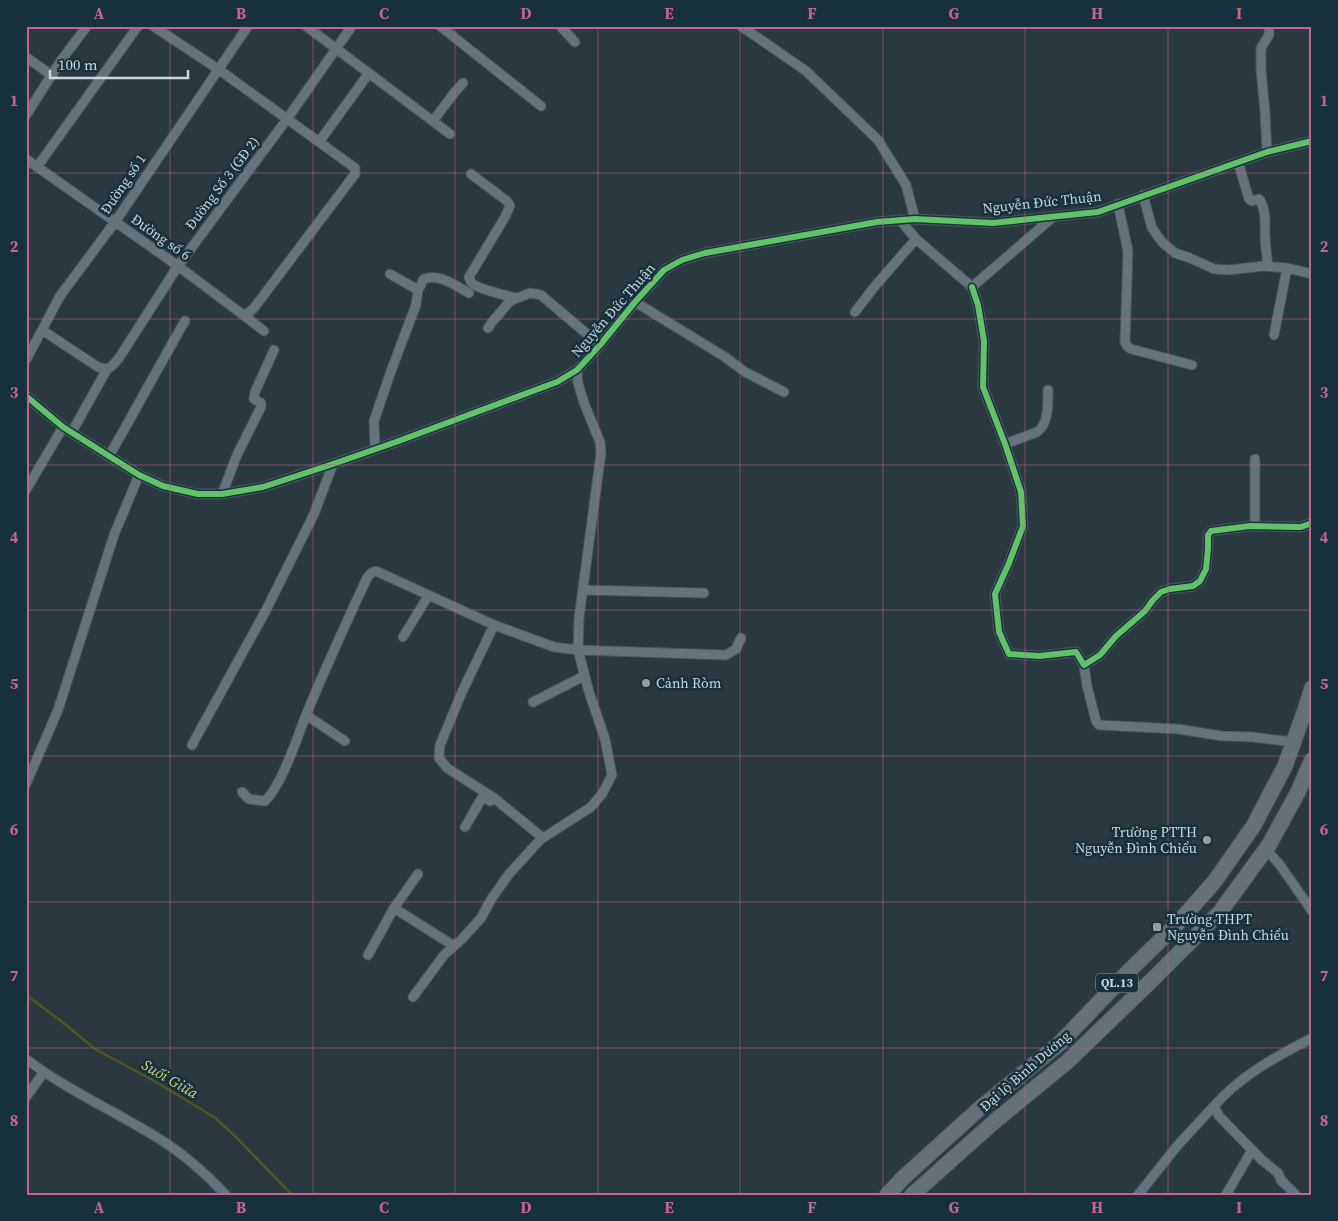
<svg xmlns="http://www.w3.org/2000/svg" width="1338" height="1221" font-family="'Source Serif 4',serif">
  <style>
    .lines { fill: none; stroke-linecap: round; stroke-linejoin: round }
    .stream { stroke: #53551f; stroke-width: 2.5 }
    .street-casing { stroke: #48545a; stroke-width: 11 }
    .highway-casing { stroke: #48545a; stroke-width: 17 }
    .street { stroke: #63747c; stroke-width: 9 }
    .highway { stroke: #647178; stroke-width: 15 }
    .cycleway-casing { stroke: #17303d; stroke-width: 9 }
    .cycleway { stroke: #61c268; stroke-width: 6 }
    .grid { fill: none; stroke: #c56490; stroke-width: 1; stroke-opacity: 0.55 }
    .poi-dot { fill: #919fa7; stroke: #17303d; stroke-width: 2 }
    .labels { text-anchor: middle; stroke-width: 5; stroke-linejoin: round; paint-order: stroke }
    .shield { fill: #17303d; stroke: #94a5ae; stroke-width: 1 }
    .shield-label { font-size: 12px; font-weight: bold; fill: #c9d7df }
    .street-label { font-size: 14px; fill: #c9d7df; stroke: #17303d }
    .poi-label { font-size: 14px; fill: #c9d7df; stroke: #17303d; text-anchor: start }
    .water-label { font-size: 15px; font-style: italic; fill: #d5d880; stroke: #17303d }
    .neatline { fill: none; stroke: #c56490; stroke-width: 2 }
    .grid-label { font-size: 16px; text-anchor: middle; font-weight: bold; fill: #c56490 }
  </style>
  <rect width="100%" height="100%" fill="#2a383f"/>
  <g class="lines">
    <path class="stream" d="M26 995 61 1021 95 1049 156 1082 214 1117 235 1136 292 1195"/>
    <defs>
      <path id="street" d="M306 26 450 134
        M440 26 541 106
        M560 26 575 42
        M741 26 806 71 878 140 906 185 915 219
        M26 57 47 72 53 75
        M26 115 60 62 87 26
        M433 121 454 93 463 83
        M319 142 369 73
        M1267 152 1265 112 1261 70V48L1269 35V26
        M26 159 178 266 242 314H247L254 308 355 174V168L218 69 153 26
        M1238 162 1249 199 1252 201 1259 199C1266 208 1265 223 1265 234 1265 245 1267 256 1268 266
        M37 167 138 26
        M471 174 507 201 510 206 505 217 469 277C470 280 470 282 473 284 479 289 507 296 517 298
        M1143 195 1152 228 1162 242 1175 253 1190 258 1214 269 1229 270 1263 266 1287 268 1312 274
        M1118 204 1128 251 1125 342 1127 346 1131 349 1192 365
        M900 220 916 239 972 287 1053 217
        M390 274 418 290
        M972 287 978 305 984 341 983 387 1005 444 1021 492 1023 526 1009 563 995 594 999 632 1009 654 1039 656 1076 652 1084 665 1100 655 1116 636 1145 611 1153 600 1161 592 1170 589 1193 586 1200 581 1206 569 1208 549V535L1211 531 1250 526 1301 527 1312 523
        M635 302 725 357 745 372 784 392
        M855 312 875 286 916 239
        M242 314 264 331
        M488 328 493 321 510 301 530 293 541 295 600 345
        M42 330 98 367C110 371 111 367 119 358L178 266 287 119 352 26
        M1274 335 1287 268
        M26 360 60 296 115 222 248 26
        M26 396 63 427 139 475 163 486 198 494H222L263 487 333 464 396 442 557 382 577 370 600 345 635 302 664 270 682 260 705 253 877 222 915 219 993 223 1098 212 1267 152 1312 141
        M72 432 107 369
        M1005 444 1037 432C1049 424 1048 403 1048 390
        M375 449 374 421 391 371 416 305 418 290 424 279C439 273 456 286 469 293
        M109 456C135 411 159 366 185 321
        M26 490 63 427
        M222 494 237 455 261 407V403L254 399 255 392 274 350
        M1255 526V459
        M583 590 704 593
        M494 625 462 692 440 745 439 758 447 768 494 798 543 838
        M403 637 428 596
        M1084 665 1087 686 1096 721 1099 725 1178 729 1222 736 1252 737 1293 742
        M533 702 584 676
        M306 715 345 741
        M192 745 265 612 314 514 333 464
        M26 784 58 710 114 535 139 475
        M242 792 249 799 265 801C282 785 297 738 306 715 325 669 346 623 367 578L371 573 376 571 494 625 554 647 578 650 726 655 736 649 741 638
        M465 827 483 796 490 801
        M1266 849 1280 865 1312 911
        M418 874 394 908 454 946
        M368 955 394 908
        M413 997 444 955 462 939 481 918 492 898 509 874 540 840 591 807 602 794 612 775 605 739 589 692 578 650 579 618 601 453 600 442 584 403 578 383 577 370
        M26 1059C68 1091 117 1112 161 1140 185 1155 206 1174 226 1195
        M26 1097 44 1072
        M1252 1150 1262 1160 1278 1173 1281 1180 1296 1195
        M1138 1195 1177 1146 1214 1106
        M1226 1195 1252 1150 1219 1116 1214 1106C1240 1076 1277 1056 1312 1038"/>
      <path id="highway" d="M887 1195 903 1178 979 1109 1059 1044 1131 969 1178 923 1215 881 1254 825 1285 766 1305 710 1312 688
        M912 1195 995 1121 1067 1062 1152 980 1220 912 1269 845 1298 792 1312 760"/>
    </defs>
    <use href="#street" class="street-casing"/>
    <use href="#highway" class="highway-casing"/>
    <use href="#street" class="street"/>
    <use href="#highway" class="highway"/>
    <defs>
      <path id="cycleway" d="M972 287 978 305 984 341 983 387 1005 444 1021 492 1023 526 1009 563 995 594 999 632 1009 654 1039 656 1076 652 1084 665 1100 655 1116 636 1145 611 1153 600 1161 592 1170 589 1193 586 1200 581 1206 569 1208 549V535L1211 531 1250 526 1301 527 1312 523
        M26 396 63 427 139 475 163 486 198 494H222L263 487 333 464 396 442 557 382 577 370 600 345 635 302 664 270 682 260 705 253 877 222 915 219 993 223 1098 212 1267 152 1312 141"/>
    </defs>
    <use href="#cycleway" class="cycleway-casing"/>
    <use href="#cycleway" class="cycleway"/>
  </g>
  <path class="grid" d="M170 26V1195M313 26V1195M455 26V1195M598 26V1195M740 26V1195M883 26V1195M1025 26V1195M1168 26V1195M26 173H1312M26 319H1312M26 465H1312M26 610H1312M26 756H1312M26 902H1312M26 1048H1312"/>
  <g class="poi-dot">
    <circle cx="646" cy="683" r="5"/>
    <circle cx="1207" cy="840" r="5"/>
    <rect x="1152" y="922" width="10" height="10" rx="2.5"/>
  </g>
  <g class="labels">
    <rect class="shield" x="1096" y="973.5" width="42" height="19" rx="4"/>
    <g class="shield-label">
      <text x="1117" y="987">QL.13</text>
    </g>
    <g class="street-label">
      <text transform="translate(222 183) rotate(-53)" y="5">Đường Số 3 (GĐ 2)</text>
      <text transform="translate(123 184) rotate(-56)" y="5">Đường số 1</text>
      <text transform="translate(1042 202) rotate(-6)" y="5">Nguyễn Đức Thuận</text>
      <text transform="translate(161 237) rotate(35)" y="5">Đường số 6</text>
      <text transform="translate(613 310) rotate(-49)" y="5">Nguyễn Đức Thuận</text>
      <text transform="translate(1025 1071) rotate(-41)" y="5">Đại lộ Bình Dương</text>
    </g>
    <g class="poi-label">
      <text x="656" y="688">Cảnh Ròm</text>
      <text x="1197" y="837" text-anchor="end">Trường PTTH<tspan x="1197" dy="16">Nguyễn Đình Chiểu</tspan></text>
      <text x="1167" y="924">Trường THPT<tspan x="1167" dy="16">Nguyễn Đình Chiểu</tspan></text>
    </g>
    <g class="water-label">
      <text transform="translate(170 1079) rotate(30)" y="5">Suối Giữa</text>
    </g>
  </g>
  <rect width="1338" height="1221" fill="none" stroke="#17303d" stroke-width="55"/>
  <path d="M50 70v8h138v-8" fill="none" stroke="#c9d7df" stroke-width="2.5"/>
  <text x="58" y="70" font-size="15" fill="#c9d7df" stroke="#17303d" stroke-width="4" paint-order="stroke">100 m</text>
  <rect x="28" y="28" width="1282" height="1166" class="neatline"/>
  <g class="grid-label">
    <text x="99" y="19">A</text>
    <text x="241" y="19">B</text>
    <text x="384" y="19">C</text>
    <text x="526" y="19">D</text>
    <text x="669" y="19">E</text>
    <text x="812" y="19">F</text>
    <text x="954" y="19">G</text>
    <text x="1097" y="19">H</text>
    <text x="1239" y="19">I</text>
    <text x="14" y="106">1</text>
    <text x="1324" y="106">1</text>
    <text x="14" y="252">2</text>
    <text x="1324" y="252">2</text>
    <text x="14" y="398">3</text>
    <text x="1324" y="398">3</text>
    <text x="14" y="543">4</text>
    <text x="1324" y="543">4</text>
    <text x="14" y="689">5</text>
    <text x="1324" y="689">5</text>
    <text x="14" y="835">6</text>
    <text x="1324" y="835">6</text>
    <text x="14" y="981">7</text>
    <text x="1324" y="981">7</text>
    <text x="14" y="1126">8</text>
    <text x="1324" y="1126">8</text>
    <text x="99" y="1213">A</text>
    <text x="241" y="1213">B</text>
    <text x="384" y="1213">C</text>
    <text x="526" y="1213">D</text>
    <text x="669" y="1213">E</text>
    <text x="812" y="1213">F</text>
    <text x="954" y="1213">G</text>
    <text x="1097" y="1213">H</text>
    <text x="1239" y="1213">I</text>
  </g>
</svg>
